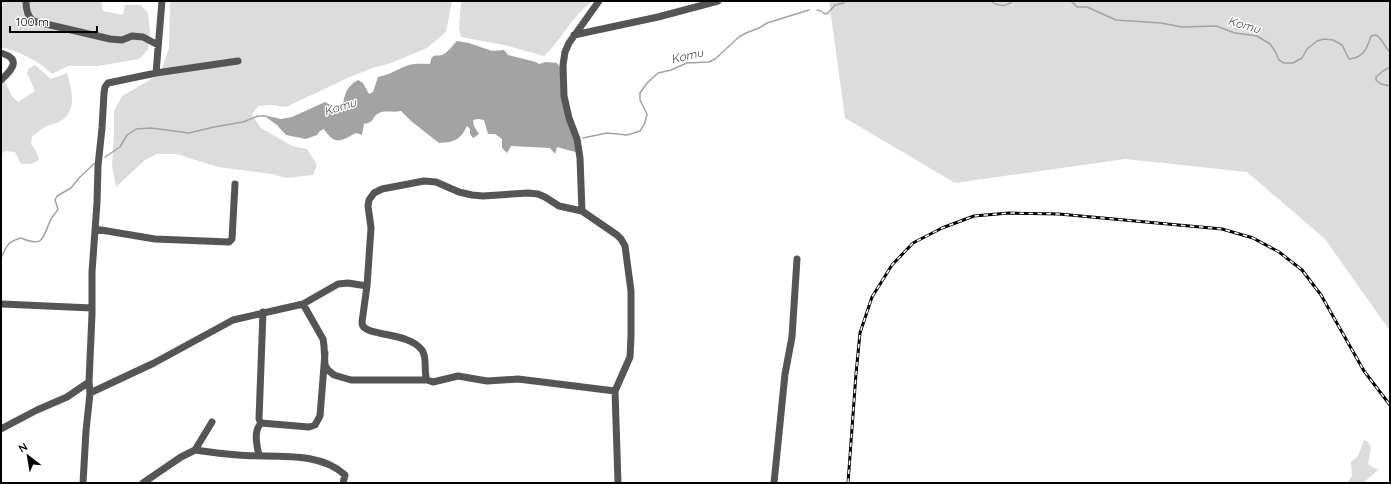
<svg xmlns="http://www.w3.org/2000/svg" width="1391" height="484" font-family="Quicksand,sans-serif">
  <style>
    .green { fill: #dcdcdc }
    .water { fill: #a3a3a3 }
    .lines { fill: none; stroke-linecap: round; stroke-linejoin: round }
    .stream { stroke: #a3a3a3; stroke-width: 1.5 }
    .minor { stroke: #555; stroke-width: 7 }
    .rail-casing { stroke: #000; stroke-width: 3 }
    .rail { stroke: #fff; stroke-width: 1.5; stroke-dasharray: 4.5; stroke-linecap: butt }
    .labels { text-anchor: middle; stroke-width: 3; stroke-linejoin: round; paint-order: stroke }
    .water-label { font-size: 12px; font-style: italic; fill: #444; stroke: #fff }
  </style>
  <rect width="100%" height="100%" fill="#fff"/>
  <path class="green" d="M1 1H101L103 11 123 15 125 5H141L148 13 150 33 148 50 139 59 98 66H68L52 74C37 60 20 52 1 47Z
    M170 1H452L446 32 427 48 391 63 373 68 352 76 286 107 272 105 258 106 252 115 261 128 292 146 307 149 317 165 313 175 286 178 272 174 218 167 176 154H157L145 160 116 187 112 166 114 135V111L122 96 160 74 169 48Z
    M461 1H593C572 15 562 40 544 56L504 45 461 37 459 29Z
    M829 1H1390V331L1325 239 1247 172 1125 159 955 183 845 118Z
    M35 65 51 79 67 73C72 90 78 112 59 122 56 124 51 124 47 126 42 128 37 133 32 137L31 144 36 151 39 160 31 164H21L15 152 5 151 1 155V74L12 96 18 102 35 91 27 73 29 68Z
    M1364 440 1368 442 1371 448 1368 464 1378 470 1363 483H1347L1352 476 1351 462 1358 456Z"/>
  <path class="water" d="M457 41 469 43 492 51 504 50 508 55 536 62 539 64 546 62 557 63 561 69 579 153 557 147 555 154 550 148 511 146 507 153 502 148V139L495 134H488L484 120 478 119 473 120 474 126 479 134 473 138 470 134V129L467 126C460 140 455 142 439 143L411 121 401 111C393 113 385 110 379 113 371 117 376 122 364 124L362 135 356 133C341 141 335 146 324 129L320 131 317 135 306 139 286 135 277 125 263 115 281 119 292 117 325 102 336 108 343 104C345 93 347 86 358 80L363 83 369 94 373 92 378 77C389 75 396 70 406 66 414 63 422 64 430 64 432 51 437 58 444 54 449 51 453 45 457 41Z"/>
  <g class="lines">
    <path class="stream" d="M991 1C999 7 1005 7 1013 1
      M1071 1 1077 7H1087L1116 20 1161 23 1182 27 1216 26 1235 33 1257 36 1270 44 1275 51 1279 60 1284 63H1293L1302 58 1307 49 1317 41 1324 39 1333 40 1342 45 1349 59C1363 58 1367 49 1371 36L1376 35C1383 39 1384 47 1390 52
      M817 10 821 11 825 14 828 13 835 5 844 3 846 1
      M1390 67 1383 71 1376 77V80L1381 84 1390 86
      M583 138 607 133 627 135 640 131 645 123 647 114 640 100V93L647 83 658 73 671 70 687 63 709 62 715 59 739 37 746 33 759 28 767 23 809 10
      M105 157 120 147 127 135 136 129 151 128 189 133 214 127 243 122 258 116H265
      M1 258C7 246 7 242 21 238 45 248 42 238 51 219 53 216 56 213 58 209L55 200 57 196 71 188 79 178 95 163"/>
    <path class="minor" d="M26 1C26 9 27 16 33 21L110 39 122 40 132 36 143 37 158 45
      M574 35 658 17 718 1
      M1 53C22 59 12 70 1 80
      M156 73 238 61
      M582 211 580 158 577 139 569 118 564 96 563 65 565 52 569 43 599 1
      M95 229 155 239 229 242 232 239 235 184
      M2 304 92 308
      M303 304 323 339 324 346 325 365 328 370 334 375 351 380H427
      M263 312 259 419 261 423 309 427 315 425 320 416 325 353
      M615 391 518 379 487 381 458 376 433 382 427 380C423 371 428 359 422 350 413 338 392 336 379 333 375 332 368 331 365 328 363 327 362 324 362 322L367 286 371 228 368 206 369 200 374 193 382 189 424 181 436 182 459 192 472 195 483 196 528 193 538 194 545 197 559 206 582 211 617 235 621 239 625 246 631 291V336L630 357 615 391 618 483
      M90 393 154 363 233 320 303 304 338 284 348 283 367 286
      M1 429 37 410 67 397 89 382
      M195 450C209 452 224 454 238 455 271 458 319 450 345 475L343 483
      M259 456C257 445 253 432 261 423
      M83 483 86 431 90 393 89 382 92 314V272L97 203 98 166 102 128 104 93 105 87 108 83 156 73 162 1
      M143 483 181 457 195 450 212 422
      M774 483 785 374 792 337 797 259"/>
    <defs>
      <path id="rail" d="M848 483 856 374 860 333 872 297 892 265 913 243 942 228 974 216 1009 213 1059 214 1222 229 1253 238 1279 252 1302 270 1321 295 1364 371 1390 405"/>
    </defs>
    <use href="#rail" class="rail-casing"/>
    <use href="#rail" class="rail"/>
  </g>
  <g class="labels">
    <g class="water-label">
      <text transform="translate(1244 25) rotate(16)" y="4">Komu</text>
      <text transform="translate(687 56) rotate(-13)" y="4">Komu</text>
      <text transform="translate(340 107) rotate(-17)" y="4">Komu</text>
    </g>
  </g>
  <rect width="1391" height="484" fill="none" stroke="#000000" stroke-width="4"/>
  <g transform="translate(28 456) rotate(329)" stroke="#ffffff" stroke-width="3" paint-order="stroke">
  <path d="M0-3L7 15L0 10L-7 15Z" fill="#000000"/>
  <text y="-6" font-size="11" font-weight="bold" text-anchor="middle" fill="#000000">N</text>
  </g>
  <path d="M10 26v6h87v-6" fill="none" stroke="#000000" stroke-width="2"/>
  <text x="16" y="26" font-size="12" fill="#000000" stroke="#ffffff" stroke-width="3" paint-order="stroke">100 m</text>
</svg>
